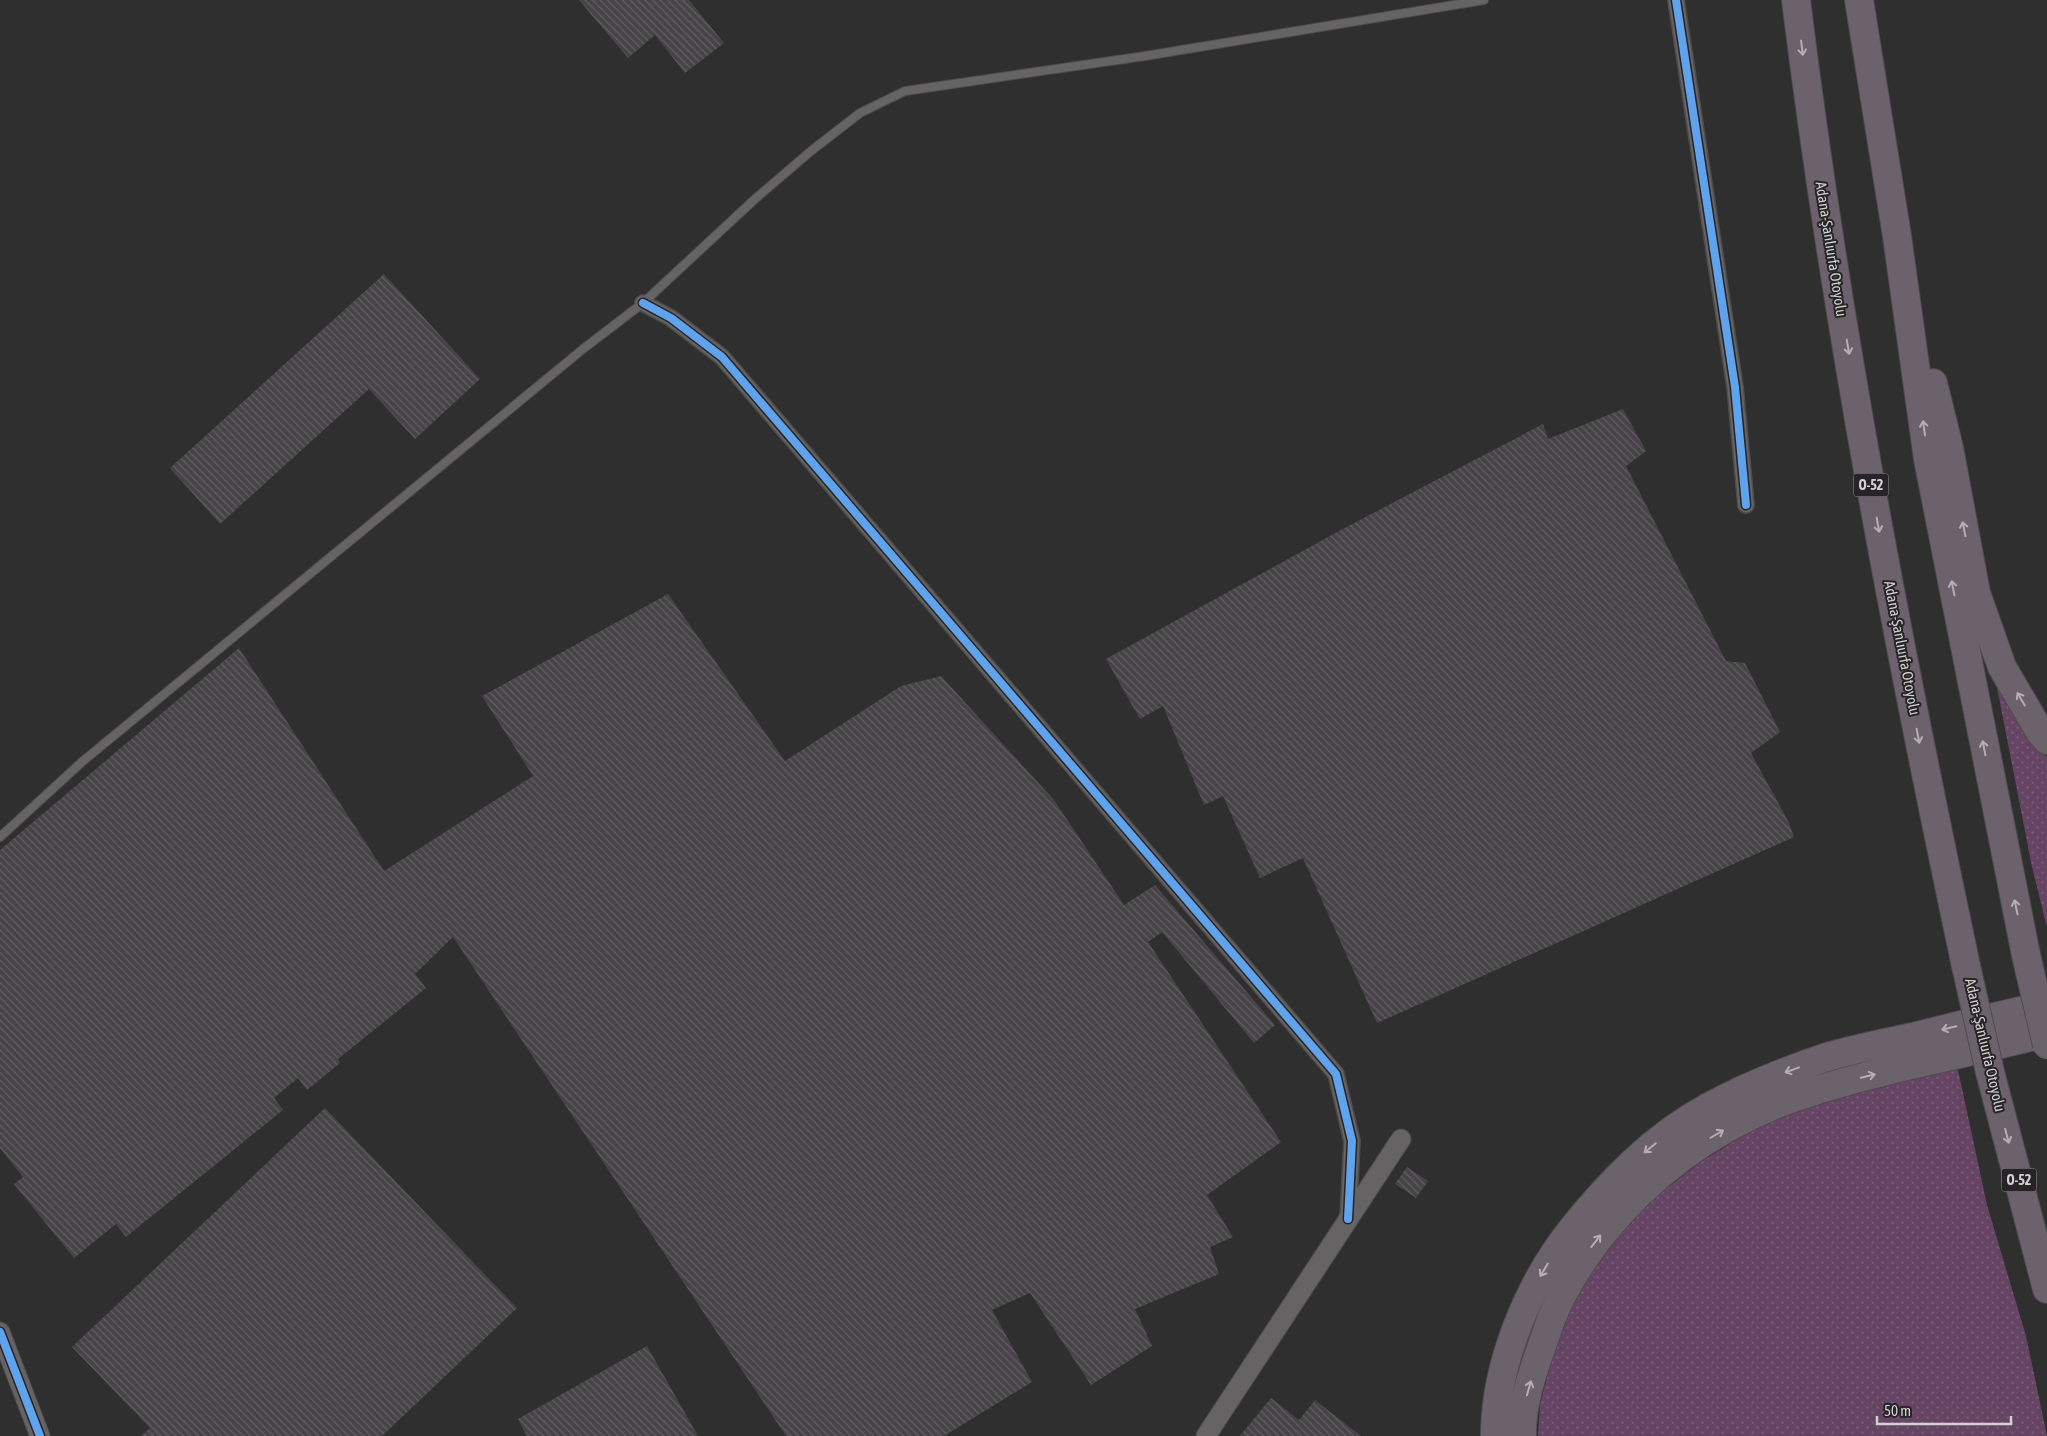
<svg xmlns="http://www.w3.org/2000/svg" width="2047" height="1436" font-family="'Asap Condensed',sans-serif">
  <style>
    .grass { fill: url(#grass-dots) }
    .building { fill: url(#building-back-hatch) }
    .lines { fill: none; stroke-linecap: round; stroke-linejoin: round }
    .service-casing { stroke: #4d4c4d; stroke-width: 10 }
    .minor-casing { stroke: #4d4c4d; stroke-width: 18 }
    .tertiary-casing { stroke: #4d4c4d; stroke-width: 21 }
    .motorway-casing { stroke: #4d4c4d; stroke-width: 30 }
    .service { stroke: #656364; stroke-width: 8 }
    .minor { stroke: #656364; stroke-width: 15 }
    .tertiary { stroke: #656364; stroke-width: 19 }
    .motorway { stroke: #6c626c; stroke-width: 28 }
    .motorway-bridge-casing { stroke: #4d4c4d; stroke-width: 30; stroke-linecap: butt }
    .motorway-bridge { stroke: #6c626c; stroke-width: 28 }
    .cycleway-casing { stroke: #272427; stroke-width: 11 }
    .cycleway { stroke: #60a3ed; stroke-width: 8 }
    .oneway { stroke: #b4afb4 }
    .labels { text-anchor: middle; stroke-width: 4; stroke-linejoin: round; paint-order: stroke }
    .shield { fill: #272427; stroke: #9f9c9f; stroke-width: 1 }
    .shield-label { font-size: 14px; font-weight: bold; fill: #d3d0d3 }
    .street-label { font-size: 15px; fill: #d3d0d3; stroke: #272427 }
  </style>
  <defs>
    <pattern id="grass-dots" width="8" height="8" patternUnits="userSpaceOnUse" patternTransform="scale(1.25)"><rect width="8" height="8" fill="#654563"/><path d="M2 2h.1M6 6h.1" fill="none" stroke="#7a5f78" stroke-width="1.8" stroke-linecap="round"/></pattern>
    <pattern id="building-back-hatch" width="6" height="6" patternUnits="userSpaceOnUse" patternTransform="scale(1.25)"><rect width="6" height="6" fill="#464446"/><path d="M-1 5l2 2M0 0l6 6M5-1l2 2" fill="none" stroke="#605e60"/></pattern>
  </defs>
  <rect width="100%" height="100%" fill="#302f30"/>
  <path class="grass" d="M1996 682 2033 741 2047 757V927L2032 867Z
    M1957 1065 1987 1205 2026 1336 2047 1436H1538L1540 1404 1557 1340 1584 1283 1611 1245 1653 1199 1699 1163 1757 1127 1821 1101Z"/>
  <path class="building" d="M579 0H689L724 43 685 73 655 35 628 58Z
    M384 274 480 379 415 439 369 389 220 524 170 468Z
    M1623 409 1646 451 1626 466 1726 661 1745 663 1780 732 1751 753 1788 821 1794 837 1377 1023 1303 858 1260 878 1223 796 1204 805 1163 706 1140 719 1106 659 1339 531 1543 424 1548 439Z
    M668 594 785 761 901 686 941 676 1054 800 1124 905 1155 885 1275 1025 1254 1043 1162 932 1148 942 1281 1142 1207 1195 1233 1237 1210 1247 1219 1274 1135 1309 1152 1346 1091 1385 1030 1293 992 1310 1032 1382 944 1436H786L453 937 415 974 426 988 338 1059 340 1063 307 1090 298 1078 274 1098 283 1110 126 1237 116 1224 74 1258 14 1184 23 1177 0 1148V850L239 648 384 871 533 776 482 696Z
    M325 1108 517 1308 382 1436H141L150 1428 72 1347Z
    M1407 1167 1428 1181 1416 1198 1395 1184Z
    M647 1346 698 1436H527L518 1419Z
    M1271 1398 1299 1420 1315 1400 1361 1436H1240Z"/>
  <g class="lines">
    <defs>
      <path id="service" d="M0 837 83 761 583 349 643 303 755 199 811 151 860 113 905 91 1145 56 1484 0"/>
      <path id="minor" d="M1676 0 1735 387 1746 505
        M643 303 671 318 722 357 1336 1074 1352 1141 1348 1219"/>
      <path id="tertiary" d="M0 1332 40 1436
        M1206 1436 1401 1139"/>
      <path id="motorway" d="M1796 0C1836 324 1898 646 1966 966
        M1859 0 1897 236 1928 459 2026 955
        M1933 383 1949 448 1976 593 2002 667 2040 732 2047 740
        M1990 1072 2047 1289
        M1495 1436C1495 1364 1529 1283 1573 1228 1611 1181 1654 1137 1707 1108 1745 1087 1785 1071 1827 1057 1855 1049 1884 1043 1913 1037 1957 1026 2002 1015 2047 1005
        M1522 1436C1521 1401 1535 1366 1546 1334 1558 1296 1579 1264 1603 1233 1649 1176 1709 1131 1777 1104 1821 1087 1866 1076 1911 1065 1957 1055 2002 1044 2047 1033"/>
    </defs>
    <use href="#service" class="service-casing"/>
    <use href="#minor" class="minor-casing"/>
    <use href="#tertiary" class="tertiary-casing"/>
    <use href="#motorway" class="motorway-casing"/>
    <use href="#service" class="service"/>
    <use href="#minor" class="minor"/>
    <use href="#tertiary" class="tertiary"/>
    <use href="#motorway" class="motorway"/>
    <defs>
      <path id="motorway-bridge" d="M2026 955 2047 1045
        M1966 966 1990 1072"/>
    </defs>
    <use href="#motorway-bridge" class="motorway-bridge-casing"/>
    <use href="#motorway-bridge" class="motorway-bridge"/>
    <defs>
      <path id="cycleway" d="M1676 0 1735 387 1746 505
        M643 303 671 318 722 357 1336 1074 1352 1141 1348 1219
        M0 1332 40 1436"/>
    </defs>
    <use href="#cycleway" class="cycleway-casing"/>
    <use href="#cycleway" class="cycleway"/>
  </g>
  <defs><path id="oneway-shaft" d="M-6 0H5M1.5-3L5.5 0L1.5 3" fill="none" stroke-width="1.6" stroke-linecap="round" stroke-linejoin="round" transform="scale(1.25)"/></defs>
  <g class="oneway">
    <use href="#oneway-shaft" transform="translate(1802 48) rotate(83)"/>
    <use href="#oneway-shaft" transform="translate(1848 347) rotate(80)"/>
    <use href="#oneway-shaft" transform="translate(1924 428) rotate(-98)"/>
    <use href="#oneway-shaft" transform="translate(1878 525) rotate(80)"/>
    <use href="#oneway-shaft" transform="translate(1964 529) rotate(-101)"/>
    <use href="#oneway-shaft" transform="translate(1953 588) rotate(-101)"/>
    <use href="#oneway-shaft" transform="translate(2021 699) rotate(-120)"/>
    <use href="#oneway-shaft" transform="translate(1918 736) rotate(79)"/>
    <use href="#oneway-shaft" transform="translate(1984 748) rotate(-101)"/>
    <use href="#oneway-shaft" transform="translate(2016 907) rotate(-102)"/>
    <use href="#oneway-shaft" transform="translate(1949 1028) rotate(167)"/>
    <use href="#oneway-shaft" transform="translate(1792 1070) rotate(160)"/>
    <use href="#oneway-shaft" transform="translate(1868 1076) rotate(-14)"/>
    <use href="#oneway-shaft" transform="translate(1717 1134) rotate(-30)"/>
    <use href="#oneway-shaft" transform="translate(2007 1136) rotate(75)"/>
    <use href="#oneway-shaft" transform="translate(1650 1148) rotate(141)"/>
    <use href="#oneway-shaft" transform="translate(1596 1241) rotate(-52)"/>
    <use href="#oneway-shaft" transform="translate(1544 1270) rotate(121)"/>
    <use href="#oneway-shaft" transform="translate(1529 1388) rotate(-74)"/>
  </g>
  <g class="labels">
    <g class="shield">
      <rect x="1853.5" y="473.5" width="35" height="23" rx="4"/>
      <rect x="2001.5" y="1168.5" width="35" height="23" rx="4"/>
    </g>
    <g class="shield-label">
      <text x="1871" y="490">O-52</text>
      <text x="2019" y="1185">O-52</text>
    </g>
    <g class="street-label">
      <text transform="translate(1831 249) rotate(81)" y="5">Adana-Şanlıurfa Otoyolu</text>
      <text transform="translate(1902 648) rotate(79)" y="5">Adana-Şanlıurfa Otoyolu</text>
      <text transform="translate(1985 1045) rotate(77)" y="5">Adana-Şanlıurfa Otoyolu</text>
    </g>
  </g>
  <path d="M1877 1416v8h134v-8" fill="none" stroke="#d3d0d3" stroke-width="2.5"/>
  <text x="1884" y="1416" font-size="15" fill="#d3d0d3" stroke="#272427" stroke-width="4" paint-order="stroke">50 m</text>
</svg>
